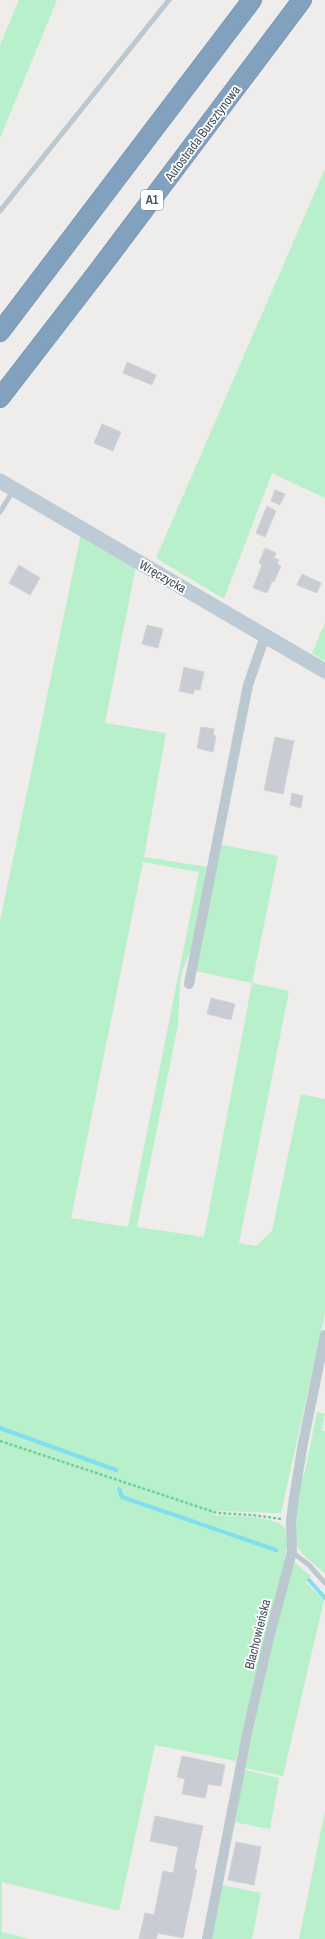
<svg xmlns="http://www.w3.org/2000/svg" width="325" height="1939" font-family="'Archivo Narrow',sans-serif">
  <style>
    .green { fill: #b7f0cb; fill-rule: evenodd }
    .lines { fill: none; stroke-linecap: round; stroke-linejoin: round }
    .stream { stroke: #81ddf0; stroke-width: 4 }
    .building { fill: #c9ccd2; stroke: #d0d3d9 }
    .motorway-casing { stroke: #6c8caa; stroke-width: 20 }
    .path { stroke: #6dd09c; stroke-width: 2.5; stroke-dasharray: 3 2; stroke-linecap: butt }
    .service { stroke: #bcc8d0; stroke-width: 5 }
    .minor { stroke: #bcc8d0; stroke-width: 10 }
    .secondary { stroke: #bdcbd7; stroke-width: 15 }
    .motorway { stroke: #81a1bf; stroke-width: 19 }
    .labels { text-anchor: middle; stroke-width: 3.5; stroke-linejoin: round; paint-order: stroke }
    .shield { fill: #fff; stroke: #7c858c; stroke-width: 1 }
    .shield-label { font-size: 12px; font-weight: bold; fill: #44515b }
    .street-label { font-size: 13px; fill: #44515b; stroke: #fff }
  </style>
  <rect width="100%" height="100%" fill="#efecec"/>
  <path class="green" d="M19 0H57L0 138V45Z
    M325 169V498L272 473 224 599 156 558Z
    M82 529 137 561 105 723 166 733 144 857 208 867 191 950 183 969 180 982 178 1025 137 1227 204 1237 252 983 195 971 219 844 278 856 252 983 289 991 239 1243 256 1246 272 1231 301 1094 325 1099V1314L281 1513 215 1511 213 1515 256 1517 277 1522 285 1528 288 1538 284 1568 273 1604 236 1761 155 1745 119 1911 2 1882V1932L29 1939H0V921ZM143 862 199 872 128 1227 71 1218Z
    M325 623V661L312 653Z
    M317 1412 325 1414 322 1430 325 1431V1574C317 1565 304 1558 298 1548 292 1538 299 1489 301 1476H304Z
    M294 1562 311 1576 306 1582 324 1600 283 1776 245 1768 276 1626Z
    M245 1770 279 1778 270 1829 234 1822Z
    M325 1811V1939H299Z
    M222 1885 261 1893 252 1939H211Z"/>
  <g class="lines">
    <path class="stream" d="M0 1428 116 1470
      M119 1489 122 1497 276 1550
      M309 1580 325 1598"/>
  </g>
  <path class="building" d="M127 362 156 375 152 385 123 373Z
    M102 424 121 432 113 451 94 443Z
    M275 490 285 494 280 505 271 501Z
    M267 506 276 511 265 537 256 533Z
    M265 548 276 553 274 558 279 560 277 564 281 566 274 582 272 581 267 593 253 588 262 565 259 563Z
    M19 565 40 578 30 595 9 583Z
    M302 574 321 583 317 593 297 585Z
    M147 625 163 629 158 648 142 644Z
    M184 667 204 672 200 690 195 689 193 694 179 691Z
    M201 727 214 729 213 735 216 736 213 752 197 748Z
    M275 737 294 741 283 794 264 790Z
    M292 793 303 796 301 808 290 805Z
    M211 998 235 1004 231 1020 207 1014Z
    M182 1756 225 1765 221 1786 208 1784 205 1798 182 1794 185 1779 177 1777Z
    M155 1816 203 1826 194 1869 197 1870 183 1938 158 1933 156 1939H139L145 1913 154 1915 163 1871 173 1873 178 1847 150 1841Z
    M236 1842 261 1847 254 1885 228 1880Z"/>
  <g class="lines">
    <defs>
      <path id="motorway" d="M0 332 252 0
        M0 398 98 271 302 0"/>
    </defs>
    <use href="#motorway" class="motorway-casing"/>
    <path class="path" d="M0 1441 217 1513 253 1515 281 1519"/>
    <path class="service" d="M0 211 169 0
      M0 512 13 491
      M292 1552 309 1565 325 1583"/>
    <path class="minor" d="M189 984 248 685 265 636
      M207 1939 247 1734 268 1642 292 1552 291 1520 294 1498 303 1443 325 1335"/>
    <path class="secondary" d="M0 481 325 671"/>
    <use href="#motorway" class="motorway"/>
  </g>
  <g class="labels">
    <rect class="shield" x="141" y="190" width="22" height="20" rx="3"/>
    <g class="shield-label">
      <text x="152" y="204">A1</text>
    </g>
    <g class="street-label">
      <text transform="translate(202 133) rotate(-53)" y="5">Autostrada Bursztynowa</text>
      <text transform="translate(163 576) rotate(30)" y="5">Wręczycka</text>
      <text transform="translate(257 1634) rotate(-76)" y="5">Blachowieńska</text>
    </g>
  </g>
</svg>
